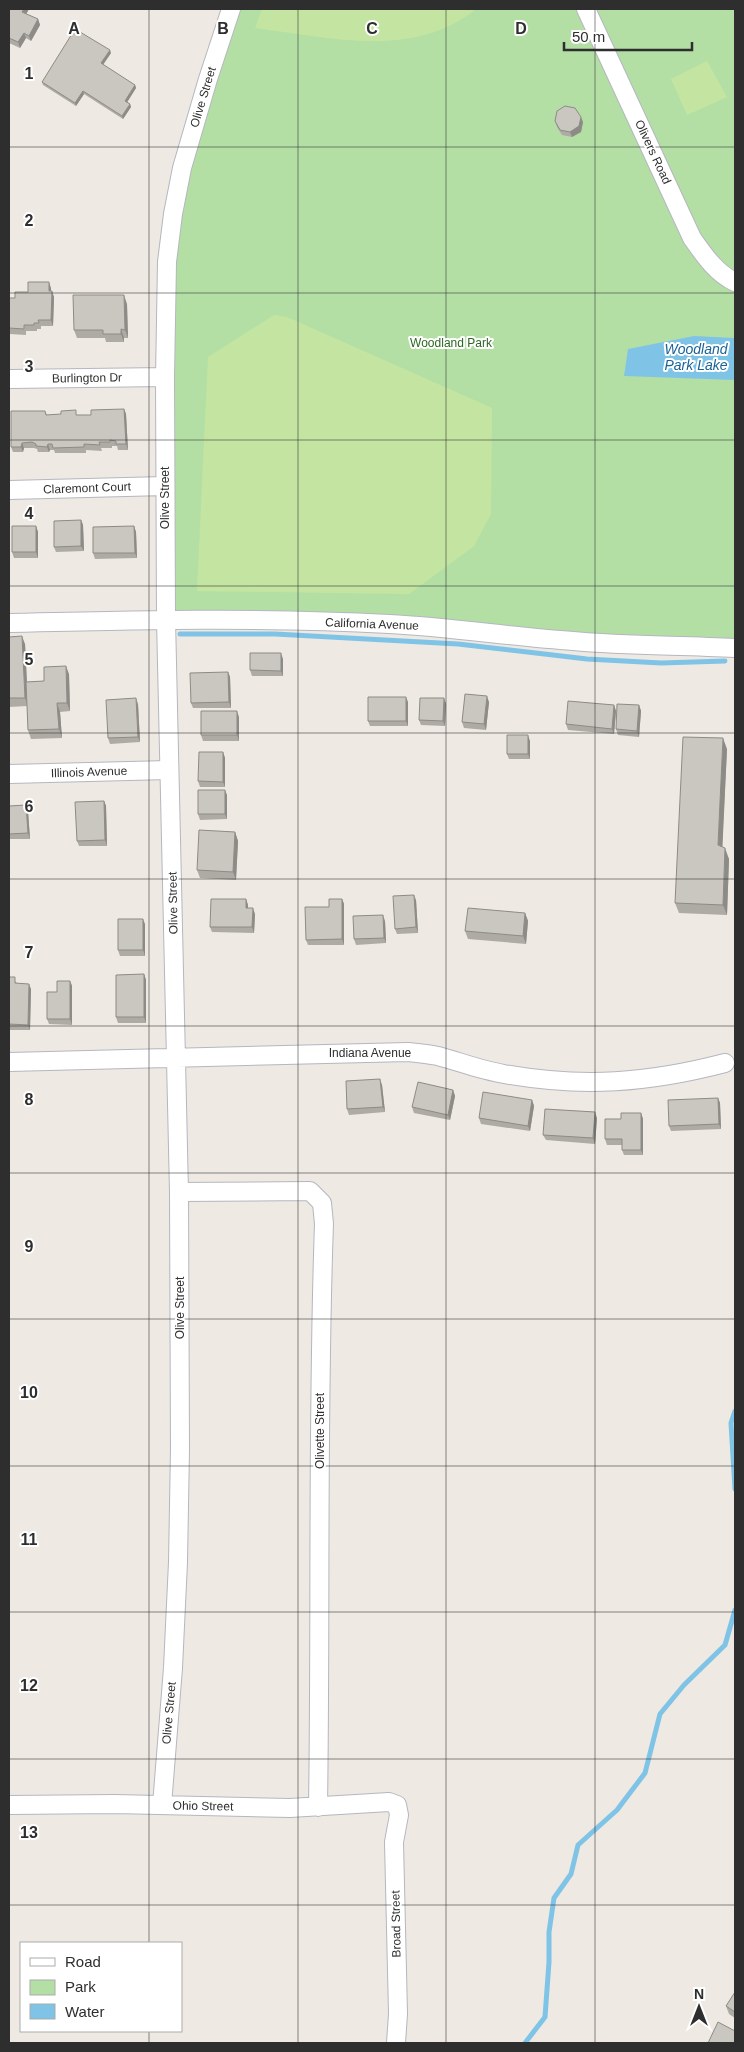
<svg xmlns="http://www.w3.org/2000/svg" width="744" height="2052" font-family="Arial,sans-serif">
  <style>
    .green { fill: #b4dfa4 }
    .pitch { fill: #c4e5a1 }
    .water { fill: #7fc4e6 }
    .lines { fill: none; stroke-linecap: round; stroke-linejoin: round }
    .stream { stroke: #7fc4e6; stroke-width: 5 }
    .street-casing { stroke: #b5b7c0; stroke-width: 20 }
    .street { stroke: #fff; stroke-width: 18 }
    .wall { fill: #aeaba5 }
    .shaded-wall { fill: #8d8b86 }
    .building { fill: #cac7c0; stroke: #8d8b86 }
    .grid { fill: none; stroke: #2e2e2e; stroke-width: 1; stroke-opacity: 0.55 }
    .labels { text-anchor: middle; stroke-width: 4; stroke-linejoin: round; paint-order: stroke }
    .street-label { font-size: 12px; fill: #2e2e2e; stroke: #fff }
    .park-label { font-size: 12px; fill: #2c6722; stroke: #fff }
    .water-label { font-size: 14px; font-style: italic; fill: #1a6396; stroke: #fff }
    .grid-label { font-size: 16px; text-anchor: middle; font-weight: bold; fill: #2e2e2e; stroke: #fff; stroke-width: 4; stroke-linejoin: round; paint-order: stroke }
  </style>
  <rect width="100%" height="100%" fill="#eee9e2"/>
  <path class="green" d="M235 9H735V644L166 619 167 262 193 128Z"/>
  <path class="pitch" d="M262 9H476C413 60 329 37 255 28Z
    M707 61 727 97 687 115 671 79Z
    M274 315 287 317 492 408 491 514 474 546 409 594 197 591 208 357Z"/>
  <path class="water" d="M694 336 735 338V380L624 376 628 349Z"/>
  <g class="lines">
    <path class="stream" d="M180 634H275L458 644 587 659 661 663 725 661
      M735 1411 731 1423 735 1489
      M525 2043 545 2017 549 1962V1932L554 1898 571 1874 578 1845 617 1810 645 1773 660 1714 684 1685 725 1645 735 1610"/>
    <defs>
      <path id="street" d="M586 9 692 238C704 255 716 273 735 282
        M9 379 165 377
        M9 490 165 486
        M9 623C136 620 263 617 389 624 451 627 512 637 573 641 627 646 681 645 735 648
        M9 774 169 770
        M9 1062 408 1052C418 1053 428 1054 438 1056 460 1062 481 1070 504 1074 583 1088 648 1083 725 1063
        M179 1192 310 1191 322 1203 324 1224C317 1418 321 1612 318 1807
        M9 1805 115 1804 290 1808 389 1802 397 1805 399 1815 394 1842 398 2014 396 2043
        M162 1805 173 1668 178 1562 180 1449 179 1192 166 619 165 377 167 262 173 214 182 168 208 79 231 9"/>
    </defs>
    <use href="#street" class="street-casing"/>
    <use href="#street" class="street"/>
  </g>
  <path class="wall" d="M9 9H29L26 14 38 19 40 25 31 41 26 38 20 48 9 43Z
    M111 53 103 65 135 85 136 88 127 102 130 104 131 107 123 119 84 94 76 106 43 85 42 82Z
    M555 121 583 122 581 132 572 137 562 135 557 127Z
    M51 288V291L54 297 53 326H41V329H37V331H26V335L10 334V337H9V298H15L28 292Z
    M127 304 128 338H124V342H106L105 338H77L74 330Z
    M124 409 126 414 128 450H118L117 446H112V448H101L102 451 86 450V453H55L54 450H50L49 452H38L37 449 34 448H24L23 452H13L11 447 45 411 47 415H91Z
    M81 520 83 525 84 551 56 552 54 547Z
    M36 526 38 532V558H14L12 552Z
    M134 526 136 532 137 558 95 559 93 553Z
    M9 637 25 644 27 682 44 681 69 674 70 711 60 712 62 738 31 739 28 730 27 706 9 707Z
    M283 659V676H252L250 670Z
    M228 672 230 677 231 708H193L191 703Z
    M444 698 446 704 445 726 421 725 419 720Z
    M408 702V726H370L368 721Z
    M489 702 486 730 464 728 462 722Z
    M138 704 140 742 110 744 108 738Z
    M614 705 616 711 614 734 568 730 566 724Z
    M639 705 641 711 639 737 618 735 616 729Z
    M239 717V741H203L201 735Z
    M530 741V759H509L507 754Z
    M727 749 722 847 729 859 727 915 679 913 675 903Z
    M223 752 225 758V787H200L198 781Z
    M227 795V819L200 820 198 814Z
    M104 801 106 806 107 846H79L77 841Z
    M9 806 28 811 30 839H9Z
    M235 832 238 841 236 880 200 878 197 870Z
    M246 899 248 905V908L255 914 254 933 212 932 210 927Z
    M342 899 344 904V945H308L306 940 329 907Z
    M416 900 418 933 397 934 395 929Z
    M525 913 528 921 526 944 468 939 465 931Z
    M385 921 386 943 356 945 354 939Z
    M145 924V956H120L118 950Z
    M144 974 146 980V1023H118L116 1017Z
    M9 977 17 983 31 989 30 1030H9Z
    M70 981 72 986V1025L49 1024 47 1019 57 992Z
    M382 1085 385 1112 349 1115 347 1109Z
    M453 1090 455 1096 450 1120 414 1113 412 1107Z
    M718 1098 720 1103 721 1129 671 1131 669 1126Z
    M532 1100 534 1106 530 1131 481 1124 479 1118Z
    M641 1113 643 1119V1155H624L622 1150V1145H607L605 1139 621 1119Z
    M597 1118 595 1144 546 1140 543 1135Z
    M735 1992V2018L729 2014 726 2006Z"/>
  <path class="shaded-wall" d="M24 9H29L24 18 22 12Z
    M38 19 40 25 31 41 29 36Z
    M24 33 26 38 20 48 18 42Z
    M110 50 111 53 102 66 101 63Z
    M135 85 136 88 126 104 125 101Z
    M83 91 84 94 76 106 75 103Z
    M130 104 131 107 123 119 122 116Z
    M581 117 583 122 581 132 572 137 570 132Z
    M49 282 51 288V297L49 291Z
    M52 291 54 297 53 326 51 320Z
    M124 295 127 304 128 338 125 330Z
    M121 329 124 338V342L121 334Z
    M124 409 126 414 128 450 126 444Z
    M22 443 24 448 23 452 21 447Z
    M48 444 50 450 49 452 47 447Z
    M81 520 83 525 84 551 81 546Z
    M36 526 38 532V558L36 552Z
    M134 526 136 532 137 558 135 553Z
    M22 636 25 644 28 706 25 698Z
    M281 653 283 659V676L281 671Z
    M66 666 69 674 70 711 67 703Z
    M228 672 230 677 231 708 229 702Z
    M487 696 489 702 486 730 484 724Z
    M406 697 408 702V726L406 721Z
    M136 698 138 704 140 742 138 737Z
    M444 698 446 704 445 726 443 721Z
    M57 703 60 712 62 738 59 729Z
    M614 705 616 711 614 734 612 729Z
    M639 705 641 711 639 737 637 731Z
    M237 711 239 717V741L237 735Z
    M528 735 530 741V759L528 754Z
    M723 738 727 749 722 856 718 845Z
    M223 752 225 758V787L223 782Z
    M225 790 227 795V819L225 814Z
    M104 801 106 806 107 846 105 840Z
    M26 805 28 811 30 839 28 833Z
    M235 832 238 841 236 880 233 872Z
    M725 848 729 859 727 915 723 905Z
    M414 895 416 900 418 933 416 927Z
    M246 899 248 905V913L246 908Z
    M342 899 344 904V945L342 939Z
    M253 908 255 914 254 933 252 927Z
    M525 913 528 921 526 944 523 936Z
    M383 915 385 921 386 943 384 938Z
    M143 919 145 924V956L143 950Z
    M144 974 146 980V1023L144 1017Z
    M70 981 72 986V1025L70 1019Z
    M29 984 31 989 30 1030 28 1025Z
    M380 1079 382 1085 385 1112 383 1107Z
    M453 1090 455 1096 450 1120 448 1115Z
    M718 1098 720 1103 721 1129 719 1124Z
    M532 1100 534 1106 530 1131 528 1126Z
    M595 1112 597 1118 595 1144 593 1138Z
    M641 1113 643 1119V1155L641 1150Z"/>
  <path class="building" d="M9 9H24L22 12 38 19 29 36 24 33 18 42 9 38Z
    M75 29 110 50 101 63 135 85 125 101 130 104 122 116 83 91 75 103 42 82Z
    M565 106 575 108 581 117 579 126 570 132 560 130 555 121 557 111Z
    M28 282H49V291H52L51 320H38L39 323H34V325H24V329L9 328V298H15V292H28Z
    M73 295H124L125 330 121 329V334H103V330H74Z
    M124 409 126 444H116V441L110 440V442H99L100 445 84 444V447L53 448 52 444H48L47 447 36 446V444L32 442 22 443 21 447H11V411H45L46 415 61 414V411L76 410V415H91V410Z
    M81 520V546L54 547V521Z
    M12 526H36V552H12Z
    M134 526 135 553H93V527Z
    M22 636 25 698H9V637Z
    M250 653H281V671L250 670Z
    M66 666 67 703H57L59 729 28 730 26 682 44 681V667Z
    M228 672 229 702 191 703 190 673Z
    M465 694 487 696 484 724 462 722Z
    M368 697H406V721H368Z
    M136 698 138 737 108 738 106 700Z
    M420 698H444L443 721 419 720Z
    M568 701 614 705 612 729 566 724Z
    M617 704 639 705 637 731 616 729Z
    M201 711H237V735H201Z
    M507 735H528V754H507Z
    M683 737 723 738 718 845 725 848 723 905 675 903Z
    M199 752H223V782L198 781Z
    M198 790H225V814H198Z
    M104 801 105 840 77 841 75 802Z
    M26 805 28 833 9 834V806Z
    M199 830 235 832 233 872 197 870Z
    M414 895 416 927 395 929 393 896Z
    M211 899H246V908H253L252 927H210Z
    M329 899H342V939L306 940 305 907H329Z
    M468 908 525 913 523 936 465 931Z
    M383 915 384 938 354 939 353 916Z
    M118 919H143V950H118Z
    M144 974V1017H116V975Z
    M9 977H15V983L29 984 28 1025 9 1024Z
    M57 981H70V1019H47V992H57Z
    M380 1079 383 1107 347 1109 346 1081Z
    M418 1082 453 1090 448 1115 412 1107Z
    M483 1092 532 1100 528 1126 479 1118Z
    M718 1098 719 1124 669 1126 668 1100Z
    M545 1109 595 1112 593 1138 543 1135Z
    M621 1113H641V1150H622V1139H605V1119H621Z
    M735 1992V2012L726 2006Z
    M718 2022 735 2031V2043H708Z"/>
  <path class="grid" d="M149 9V1943M298 9V2043M446 9V2043M595 9V2043M9 147H735M9 293H735M9 440H735M9 586H735M9 733H735M9 879H735M9 1026H735M9 1173H735M9 1319H735M9 1466H735M9 1612H735M9 1759H735M9 1905H735M149 2031V2043"/>
  <g class="labels">
    <g class="street-label">
      <text transform="translate(203 97) rotate(-73)" y="4">Olive Street</text>
      <text transform="translate(653 152) rotate(65)" y="4">Olivers Road</text>
      <text transform="translate(87 378) rotate(-1)" y="4">Burlington Dr</text>
      <text transform="translate(87 488) rotate(-2)" y="4">Claremont Court</text>
      <text transform="translate(165 498) rotate(-90)" y="4">Olive Street</text>
      <text transform="translate(372 624) rotate(2)" y="4">California Avenue</text>
      <text transform="translate(89 772) rotate(-2)" y="4">Illinois Avenue</text>
      <text transform="translate(173 903) rotate(-91)" y="4">Olive Street</text>
      <text x="370" y="1057">Indiana Avenue</text>
      <text transform="translate(180 1308) rotate(-90)" y="4">Olive Street</text>
      <text transform="translate(320 1431) rotate(-90)" y="4">Olivette Street</text>
      <text transform="translate(169 1713) rotate(-85)" y="4">Olive Street</text>
      <text transform="translate(203 1806) rotate(1)" y="4">Ohio Street</text>
      <text transform="translate(396 1924) rotate(-91)" y="4">Broad Street</text>
    </g>
    <g class="park-label">
      <text x="451" y="347">Woodland Park</text>
    </g>
    <g class="water-label">
      <text x="696" y="354">Woodland<tspan x="696" dy="16">Park Lake</tspan></text>
    </g>
  </g>
  <g class="grid-label">
    <text x="74" y="34">A</text>
    <text x="223" y="34">B</text>
    <text x="372" y="34">C</text>
    <text x="521" y="34">D</text>
    <text x="29" y="79">1</text>
    <text x="29" y="226">2</text>
    <text x="29" y="372">3</text>
    <text x="29" y="519">4</text>
    <text x="29" y="665">5</text>
    <text x="29" y="812">6</text>
    <text x="29" y="958">7</text>
    <text x="29" y="1105">8</text>
    <text x="29" y="1252">9</text>
    <text x="29" y="1398">10</text>
    <text x="29" y="1545">11</text>
    <text x="29" y="1691">12</text>
    <text x="29" y="1838">13</text>
  </g>
  <rect width="744" height="2052" fill="none" stroke="#2e2e2e" stroke-width="20"/>
  <rect x="20" y="1942" width="162" height="90" fill="#ffffff" stroke="#ababab"/>
  <rect x="30" y="1958" width="25" height="8" fill="#ffffff" stroke="#ababab"/>
  <text x="65" y="1967" font-size="15" fill="#2e2e2e">Road</text>
  <rect x="30" y="1980" width="25" height="15" fill="#b4dfa4" stroke="#ababab"/>
  <text x="65" y="1992" font-size="15" fill="#2e2e2e">Park</text>
  <rect x="30" y="2004" width="25" height="15" fill="#7fc4e6" stroke="#ababab"/>
  <text x="65" y="2017" font-size="15" fill="#2e2e2e">Water</text>
  <g transform="translate(699 2007)" stroke="#ffffff" stroke-width="4" paint-order="stroke">
  <path d="M0-4L9 19L0 12L-9 19Z" fill="#2e2e2e"/>
  <text y="-8" font-size="14" font-weight="bold" text-anchor="middle" fill="#2e2e2e">N</text>
  </g>
  <path d="M564 42v8h128v-8" fill="none" stroke="#2e2e2e" stroke-width="2.5"/>
  <text x="572" y="42" font-size="15" fill="#2e2e2e" stroke="#ffffff" stroke-width="4" paint-order="stroke">50 m</text>
</svg>
